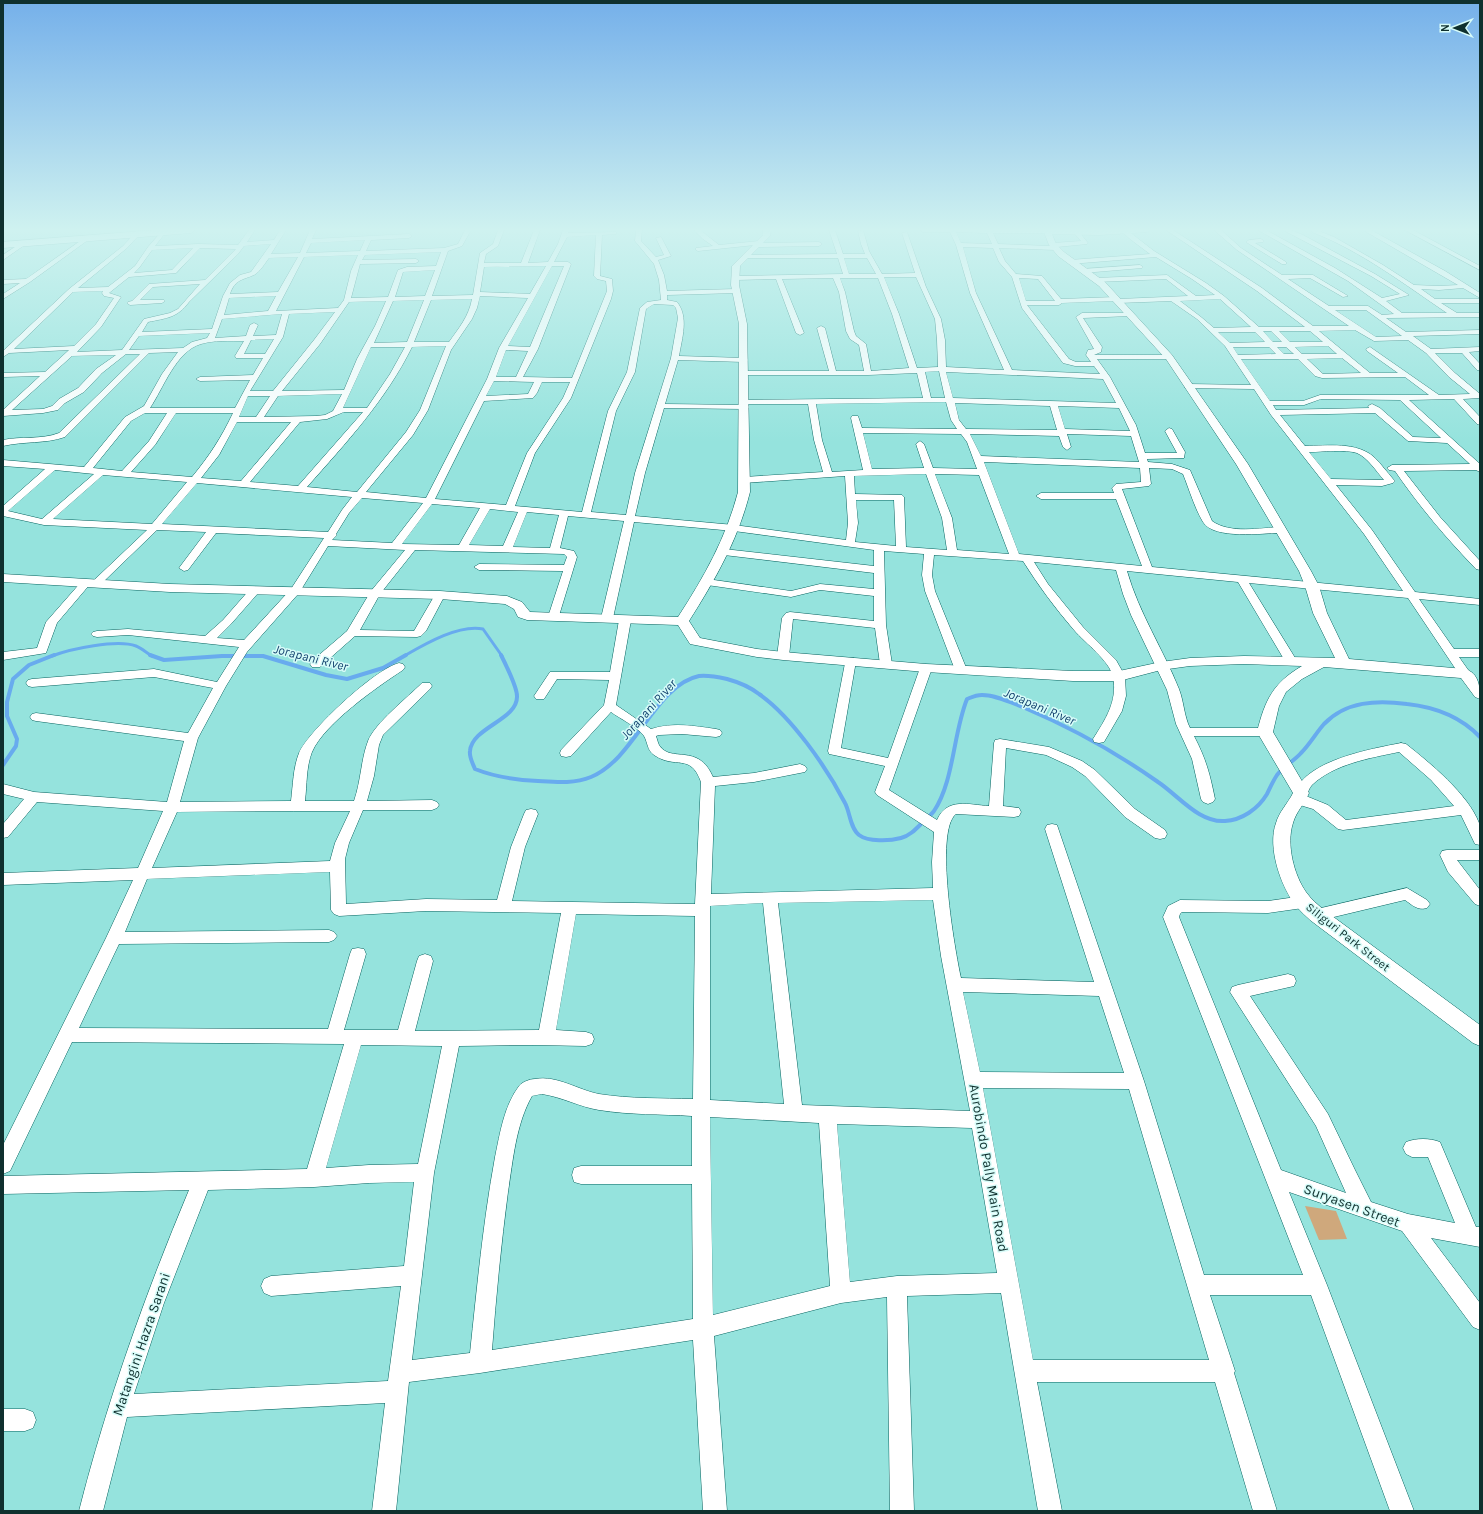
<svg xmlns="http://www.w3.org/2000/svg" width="1483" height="1514" font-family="Karla,sans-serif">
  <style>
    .green { fill: #cfa87c }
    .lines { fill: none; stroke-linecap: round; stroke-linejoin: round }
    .stream-far1 { stroke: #68abee; stroke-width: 3 }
    .stream { stroke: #68abee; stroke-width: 4 }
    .minor-casing { stroke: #066460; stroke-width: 1 }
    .tertiary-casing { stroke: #066460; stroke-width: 1 }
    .primary-casing { stroke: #066460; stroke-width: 1 }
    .minor { fill: #fff; fill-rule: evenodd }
    .tertiary { fill: #fff; fill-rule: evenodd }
    .primary { fill: #fff; fill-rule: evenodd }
    .labels { text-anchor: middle; stroke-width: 3; stroke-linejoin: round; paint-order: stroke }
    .street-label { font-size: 12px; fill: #0f302e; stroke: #d7fcf9 }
    .water-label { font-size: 13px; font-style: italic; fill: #14436f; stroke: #d7fcf9 }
    .near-street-label { font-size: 14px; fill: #0f302e; stroke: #d7fcf9 }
  </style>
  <rect width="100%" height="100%" fill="#95e3dd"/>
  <path class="green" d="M1305 1206 1336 1211 1347 1239 1319 1240Z"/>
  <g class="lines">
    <path class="stream-far1" d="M52 656C70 649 117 639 136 646 141 648 147 653 152 656
      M222 656H263
      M404 656C425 644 459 624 483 629L502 656"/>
    <path class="stream" d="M150 655 164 660 222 656H263L326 675 347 679 383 668 406 655
      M501 655C505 663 517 688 517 696 518 720 472 727 470 751 469 757 473 764 475 769 495 777 516 780 538 781 555 782 574 784 591 777 635 759 655 685 699 676 708 675 718 677 727 679 738 682 750 687 759 694 791 716 827 768 845 803 850 812 850 828 859 835 868 842 890 841 901 838 909 836 915 830 921 824 925 820 930 816 934 811 954 781 953 734 967 699 972 697 976 695 982 695 996 695 1012 703 1025 708 1072 728 1117 753 1158 782 1179 796 1199 823 1225 821 1242 820 1258 809 1267 794 1270 788 1273 781 1277 775 1284 766 1294 761 1301 753 1310 744 1316 733 1324 724 1346 701 1377 700 1407 704 1435 707 1460 716 1480 737
      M3 765 16 746 17 739 7 716V702L13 679 29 665 54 655"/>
    <defs>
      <path id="minor" d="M163 230 166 232 155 246 198 244 238 245 249 230H255L247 242 274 240 280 230H286L271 254 300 253 310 230H316L312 239 409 234 412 236 409 238 371 240 366 251 444 248 458 244 465 230H471L462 246 448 251 432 296 473 295 480 253 493 244 498 230H504L498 246 486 254 484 263H521L534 230H540L528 263 548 262 558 244 563 230H569L568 233 616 232V234L602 235 600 276 612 279 613 291 611 299 571 398 535 453 515 506 582 512 608 411 627 372 640 308 647 302 661 300 659 280 654 264 635 241 636 230H642L641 241 656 257 664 255 656 238 661 237 671 256 658 260 664 275 667 291 736 289 739 291 736 293 667 295V300L677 302C689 317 682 338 679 356L744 358 748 360 744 362 678 360 665 404 745 405 749 407 745 409 664 408 645 473 635 516 734 525 846 540 848 523 845 476 744 483 739 480 744 477 823 472 814 440 808 404H745L741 402 745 400 923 398 917 373 868 375H741L740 373 744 371H829L817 328 821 326 825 328 836 371H864L859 345 850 339 846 331 839 292 833 278 782 279 804 333 800 335 796 333 776 279 735 280 732 278 735 276 843 274 838 258H746L744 257V255L837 254 829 230H835L843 254H865L861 244 858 231 863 230 869 251 882 274 915 273 902 233 907 232 926 287 941 319 945 340 946 367 1004 370 970 293 956 245 950 232H923L920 230H1048L1050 231V233H993L998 244 1051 246V244L1053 243 1081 241 1074 233 1079 232 1088 243 1087 244 1057 247 1059 248 1056 250 999 248 1005 261 1016 274 1042 276 1061 299 1116 297 1119 299 1188 296 1166 279 1096 282 1093 280 1096 278 1167 275 1196 296 1215 295 1192 279 1156 257 1070 264 1067 262 1070 260 1150 254 1130 239 1120 230H1127L1154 251 1206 283 1224 296 1259 327H1305L1257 291 1166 230H1173L1262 288 1313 326H1349L1237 250 1214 230H1221L1241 248 1282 275H1313L1348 296 1343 297 1310 278 1288 279 1329 306H1368L1382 315 1394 314 1348 281 1258 230H1266L1335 268 1382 298 1400 294 1371 276 1283 230H1291L1303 235 1375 274 1409 295 1386 301 1402 313H1447C1404 284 1361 251 1312 232V230H1323L1321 232 1334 237 1383 265 1414 285 1439 286 1458 285 1363 230H1371L1445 271 1480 293V298L1463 288 1439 290 1421 289 1435 299H1480V303H1441L1457 313H1480V317L1386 318 1406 332 1480 330V334L1413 336 1431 349 1480 347V351L1469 352 1480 364V370H1477L1462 353H1435L1455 373 1480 394V398L1463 399 1480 417V425L1477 424 1454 399 1409 400 1480 464V472L1476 470 1404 471 1440 517 1480 561V570L1476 569C1446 538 1419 506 1395 471L1389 470 1387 468 1392 465 1470 464 1447 443 1408 441 1375 413 1280 415 1305 446C1327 446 1357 441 1375 458 1381 464 1387 472 1393 479L1395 481 1393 483 1382 486 1336 485 1372 530 1415 592 1480 599V605L1419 599 1454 649H1480V657H1459L1471 674 1469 677H1461L1408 598 1249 583 1297 661 1295 664H1287L1285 661 1238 582 1127 571C1139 613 1163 649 1179 689 1184 702 1184 716 1190 728H1265L1269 729 1271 732 1269 735 1265 736H1194C1206 759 1210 774 1215 799L1213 802 1208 804 1203 802 1201 799 1192 759 1176 724 1167 690 1131 615 1123 594 1116 570 1034 562 1048 584 1083 627 1116 660 1125 676 1126 696 1122 711 1104 742 1099 743 1094 742 1093 739C1105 720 1118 701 1113 677 1110 661 1085 643 1074 630 1055 608 1038 585 1023 561L934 555 932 575 935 591 967 670 965 673H957L955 670 925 591 922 575 924 554 884 551 886 625 892 664 890 667H882L880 664 875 628 793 619 789 656 787 659H779L777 656 782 618 786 613 790 612 874 621V596L820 590 791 597 707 585 702 582 703 580 707 579 791 591 820 584 874 589V573L724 555 719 552 720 550 724 549 874 566V550L734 531 634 522 613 618 607 621 601 618 624 521 568 516 560 548 574 551 577 557 558 619H550L548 617 563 571 479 570 474 567 479 564 564 565 567 557 564 554 415 550 380 594 360 630 414 631 436 593H444L445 595 426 631 421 636 417 637 355 636 320 667H312L310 664 312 661 347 631 371 591 405 550 328 546 299 593 247 652 226 686 198 738 180 802 291 801C293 785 293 768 299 753 309 730 375 669 399 663L403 664 405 667 403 670C377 687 324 724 312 752 306 767 307 785 305 801H354C361 781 361 759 368 741 375 723 407 698 422 683H430L432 686 430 689 383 735 379 745 374 776 367 801 432 800 437 802 439 805 437 808 432 810H363L349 843 345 859 346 904 426 899 497 900 511 847 524 814 526 810 531 809 536 810 538 814 525 847 512 901 695 904 701 782C690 752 676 770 654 755 647 750 648 743 644 736 639 728 619 718 611 712L571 756 566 757 561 756 560 753 561 750 604 705 609 680 557 679 544 699H536L534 696 550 672H610L619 620 625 617 631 620 616 705 651 729C673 722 694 726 716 729L720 730 722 733 720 736 716 737 682 734 659 735 656 736C657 739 658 743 659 745 671 764 698 742 713 777L754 773 800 764 805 766 807 769 805 772 754 782 715 786 711 894 933 888 932 862 934 832 877 795 875 792 885 766 834 755 829 754 828 751 846 658H854L856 661 841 748 888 758 920 668 922 665H930L932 668 889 790 937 820C947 797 969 805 989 806L994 743 995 740 1000 739 1049 747 1082 761 1095 770 1135 809 1165 830 1167 834 1165 838 1160 839 1155 838 1125 817 1085 776 1072 767 1046 755 1006 748 1003 806 1019 808 1021 812 1019 816 1014 817 956 814C934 831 955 951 961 978L1094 982 1045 829 1047 825 1052 824 1057 825 1144 1081 1204 1275H1303L1163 917 1168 906 1180 900 1268 901 1303 896 1308 898 1310 902 1308 906 1303 908 1268 913 1182 912 1180 914 1179 917 1281 1170 1346 1193 1316 1126 1230 992 1232 987 1238 985 1288 974 1294 976 1296 981 1294 986 1250 996 1328 1114 1355 1170 1371 1202 1408 1214 1455 1223 1428 1157H1412L1406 1154 1403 1148 1406 1142C1416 1138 1430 1138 1440 1142L1476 1227H1480V1247L1431 1238 1480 1303V1330L1473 1327 1402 1231 1289 1192 1327 1285 1414 1511H1390L1311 1295H1210L1235 1371 1234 1373 1277 1511H1253L1215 1382H1037L1062 1511H1038L1001 1293 907 1296 914 1511H890L887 1297 841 1303 714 1336 727 1511H703L693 1340 480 1373 409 1382 396 1511H372L385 1403 127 1417 103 1511H79C107 1401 145 1295 189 1190L3 1194V1176L307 1169 344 1044 72 1042 10 1171 3 1174V1145L106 938 133 880 3 885V873L138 868 163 811 37 802 8 837 3 838V824L24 799 3 794V784L34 792 167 802 184 741 36 721 32 720 30 717 32 714 36 713 188 733 213 688 154 677 32 687 28 686 26 683 28 680 32 679 154 669 217 682 239 647 128 635 97 637 93 636 91 634 93 632 97 631 128 629 205 636 223 620 251 588 255 587 260 590 259 592 231 624 217 638 244 640 291 589 324 538 216 533 188 570 184 571 179 568 206 532 157 530 100 585 96 586 91 583 57 623 46 653 3 660V652L37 648 46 622 82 581 86 580 91 583 147 530 44 525 3 516V506L45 469 3 466V460L84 467 125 417 144 406 162 374 178 352 149 353 65 437C45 444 24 441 3 446V440C21 436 41 440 59 433L140 354H126L102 373 84 392 65 403 58 410 43 413 3 416V410L40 376 3 377V373L45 372 69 350 9 353 3 357V351L69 289 123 246 135 233 140 234 127 248 78 288 108 287 135 266 148 247ZM956 232 987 233 992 244 961 243ZM596 235 594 276 597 279 606 281 607 291 572 378 523 377 538 349 571 264 568 262H554L567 237ZM365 240 360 251 306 253 311 243ZM271 244 251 272 240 275 230 283 223 296 212 329 142 332 148 322C167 318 177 318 189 302L238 254 244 246ZM963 247 993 248 999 262 1012 277 1022 308 1063 363 1075 366H1094L1100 374 1012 370 976 293ZM193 248 172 270 134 273 139 268 152 250ZM200 248 236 249 205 280 149 284 132 301 128 302 127 303 130 305 162 303 165 301 164 300H140L153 287 200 284 178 309 170 313 144 319 122 350 77 352 101 327 121 297 109 293 129 277 176 273ZM441 252 436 266 407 267 398 270 388 297 351 298 360 264 416 263 419 261 416 259 362 260 365 255ZM358 255 351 271 344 300 338 308 276 311 304 257ZM298 257 278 292 230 294C235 279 243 280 254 275 260 272 265 263 269 258ZM844 258H867L876 274H849ZM546 266 530 294 480 292 484 267ZM552 266H564L530 347 508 346ZM435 270 425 296 395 297 403 272ZM884 277H916L935 319 937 340 938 367 917 368 899 314ZM840 278H878L892 314 909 368 871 371 866 344 856 336 854 331 845 292ZM1019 278 1038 279 1055 301H1026ZM103 291 102 293 104 296 114 298 96 324 74 346 14 349 73 292ZM276 296 268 311 224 315 229 298ZM480 296 528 298 499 348 487 379 426 498 366 492 413 435 428 410 451 350 472 319 477 308ZM472 299C469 316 459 328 449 342H414L431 300ZM1220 299 1251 327 1214 328 1201 317 1180 301ZM424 300 407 342 374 343 393 301ZM386 301 375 326 357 359 344 390 282 391 320 344 349 302ZM1115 301 1118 303 1171 301 1197 319 1225 346 1251 385 1188 384H1185V388L1254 389 1271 415 1364 534 1403 591 1152 567 1122 489 1149 486 1151 484 1149 468 1172 469 1183 474C1189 489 1195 509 1203 522 1214 540 1263 533 1281 533L1286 530 1281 527C1260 528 1230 534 1212 521L1190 470 1172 464 1148 462 1147 459 1184 458 1185 452 1172 429 1169 428 1165 431 1177 453H1145L1136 425 1110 377 1097 359H1169L1173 357 1169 355H1094L1101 352 1102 347 1083 318 1129 316 1132 314 1131 313H1082L1076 317 1094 349 1088 350 1086 355 1091 362H1076L1069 359 1027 305H1059L1062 303ZM654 304 673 305 676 308 678 318 671 358 635 473 626 515 591 512 616 411 635 372 646 309ZM1335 310H1366L1402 336 1376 337ZM335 312 314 340 273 391H250L283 337 289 314ZM282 314 276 335 253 336 258 325 254 323 250 325 246 336 215 338 222 319ZM1355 330 1374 341 1408 340 1426 353 1449 377 1470 394 1439 395 1370 347 1366 349 1367 351 1398 373H1370L1319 331ZM1263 331H1271L1282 342H1273ZM1279 331H1310L1323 342H1290ZM1218 332H1255L1265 342 1230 343ZM210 333 207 338 192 342 183 348 129 350 139 336ZM274 339 265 354H244L251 340ZM244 341 235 356 236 358H263L253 375 200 377 196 379 200 381 250 380 235 408H150C163 389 176 351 201 344 214 340 230 341 244 341ZM446 346 420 410 406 432 357 492 307 487C346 443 386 400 412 347ZM1328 346 1337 354H1302L1295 347ZM371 347H405L390 374 367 408H343ZM1233 347H1269L1276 354 1238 355ZM1277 347H1286L1294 354H1284ZM506 350 528 351 516 377H496ZM116 355 96 369 78 388 59 399 52 406 43 409 12 410 72 356ZM1342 358 1361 373 1323 374 1307 359ZM1241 359H1298L1315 376 1322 378 1405 377 1429 395H1320L1303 401H1270ZM939 371 945 398H931L925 372ZM946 372 1103 379 1116 403 953 398ZM494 381 534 382 528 394 486 396ZM542 382H570L563 398 527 453 506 505 435 499 484 401 533 398 537 393ZM342 394 333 411 325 415 316 416 264 417 278 396ZM248 396H270L256 417H239ZM1321 399 1400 400 1441 438 1413 437 1380 408 1372 404 1368 406 1369 408 1276 410 1273 405H1304ZM946 402 951 420 957 429 862 428 858 416H852L851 418 863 470 832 472 822 440 816 404ZM955 403 1050 406 1057 430 966 429 959 420ZM1058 406 1119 408 1130 431 1065 429ZM344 412H363L298 486 250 482 300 422 327 419ZM145 413H167L149 441 122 471 93 468 131 421ZM176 413H233C221 438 210 455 192 477L131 472 155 445ZM237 422H291L241 481 201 478 219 455ZM863 433 961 434 967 442 977 469 933 468 924 444 920 441 916 444 924 468 872 469ZM970 434 1059 436 1063 447 1067 450 1071 447 1067 434 1131 436 1139 462 981 456ZM1309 452C1322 452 1345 449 1357 453 1368 458 1376 471 1384 480L1331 479ZM984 462 1140 468 1141 482 1116 484 1112 488 1114 493H1041L1036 496 1041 499H1116L1142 566 1019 554ZM55 470 94 474 42 519 8 511ZM926 474 942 518 947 550 906 547 904 497 902 495 855 494 854 476ZM935 474 979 475 1009 554 957 550 952 518ZM103 475 187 482 152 524 53 519ZM197 483 352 497 342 510 328 532 162 524ZM362 498 423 503 392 543 332 540 337 535 336 534 349 513ZM856 500H894L896 546 855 542 858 523ZM432 504 480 508 459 545 402 544ZM490 509 518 512 503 546 469 545ZM527 512 559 515 550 548 513 547ZM294 811H350L335 843 330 861 152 868 177 812ZM330 872 331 910 334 914 339 916 426 911 561 913 539 1030 415 1031 433 961 431 956 425 954 419 956 417 961 398 1030H344L366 954 364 949 358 948 352 949 350 954 328 1029 79 1028 119 944 329 942 334 940 337 936 334 932 329 930 125 932 147 879ZM933 900 941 956 970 1111 802 1105 778 903ZM763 903 784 1104 710 1100V906ZM576 914 695 916 693 1099C662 1098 630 1099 599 1094 578 1090 557 1075 535 1079 530 1079 522 1082 519 1086 504 1106 500 1133 495 1157 483 1222 477 1287 470 1353L412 1360 434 1173 459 1046 535 1045 586 1046 592 1044 594 1039 592 1034 586 1032 556 1030ZM963 992 1099 996 1124 1073 980 1072ZM361 1045 442 1046 418 1164 369 1165 326 1168ZM983 1088 1129 1089 1209 1360H1033ZM542 1094C562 1097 580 1107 599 1110 630 1115 661 1114 692 1116V1166H581L574 1168 572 1175 574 1182 581 1184H692L693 1319 492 1350C496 1297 501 1245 508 1192 513 1160 516 1124 532 1096ZM710 1117 819 1123 830 1286 713 1315ZM837 1124 972 1128 997 1273 897 1276 850 1282ZM414 1182 404 1266 271 1276 264 1279 261 1286 264 1293 271 1296 401 1286 388 1381 134 1394 164 1303 208 1190 314 1187 369 1183Z
        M694 230H700L719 245 759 241 762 243 819 242 822 244 819 246 758 247 755 245 698 251 696 250V248L713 246 703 239Z
        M1405 230H1413L1480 266V270Z
        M1472 230H1479L1480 235Z
        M86 237 89 239 88 240 30 282 3 299V294L20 283 3 284V280L26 279Z
        M1261 239 1264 241 1263 242 1255 243 1286 262V264H1282L1246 242 1249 240Z
        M21 243 26 244 3 260V255Z
        M1140 265 1143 267 1142 268 1083 273 1080 271 1083 269Z
        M1401 743 1406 744C1430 763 1468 794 1479 823 1482 829 1480 839 1480 845L1475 844 1461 815 1343 830 1338 829 1313 809 1293 803 1291 800 1293 797 1296 796 1295 792C1307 760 1371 749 1401 743ZM1399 752 1431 780 1454 806 1346 820 1328 805 1306 796C1308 793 1309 788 1312 785 1334 764 1370 758 1399 752Z
        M1447 850H1480V860H1457L1480 890V906L1475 904 1448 872 1440 855 1442 851Z
        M1407 888 1427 900 1430 904 1427 908C1418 911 1412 905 1405 900L1317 921 1312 919 1309 915 1312 911 1317 909Z
        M3 1409H25L33 1412 36 1420 33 1428 25 1431H3Z"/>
      <path id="tertiary" d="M763 230H771L770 236 740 266 739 285 747 324 750 492C738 540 715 580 689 621L700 638 757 649 783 652 926 664 1073 671H1119L1161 662 1190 658 1244 656 1335 658 1313 613 1305 586 1299 571 1236 464 1166 359 1099 286 1058 256 1049 245 1044 232 1047 230H1150L1147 232 1099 235 1052 234 1056 244 1064 252 1105 282 1172 355 1248 464 1311 571 1319 586 1327 613 1349 659 1465 669C1479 673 1480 687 1480 699L1475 697 1461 678 1324 667 1302 679 1286 692 1279 706 1273 732 1309 793C1305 803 1296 812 1293 823 1286 844 1294 875 1306 892 1311 899 1317 904 1324 910L1480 1025V1046L1473 1043 1310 920C1306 916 1301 912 1297 907 1281 888 1267 847 1276 823 1279 812 1288 803 1293 793L1257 732C1265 700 1273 683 1302 666L1244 664 1190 666 1161 670 1119 681H1073L926 672 783 660 757 657 690 644 678 625 527 620 518 617 514 609 505 604 440 599 170 592 3 582V574L170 584 440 591 507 596 522 602 530 612 678 617C704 577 726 538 738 492L739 324 731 285 732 266 763 235Z"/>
      <path id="primary" d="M156 230H195L191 233 3 248V242Z"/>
    </defs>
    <use href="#minor" class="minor-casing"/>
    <use href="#tertiary" class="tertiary-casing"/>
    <use href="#primary" class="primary-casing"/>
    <use href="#minor" class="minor"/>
    <use href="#tertiary" class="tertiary"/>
    <use href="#primary" class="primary"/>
  </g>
  <linearGradient id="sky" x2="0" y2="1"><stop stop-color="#75b0ea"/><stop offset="0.52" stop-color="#cff2f0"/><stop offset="1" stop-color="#cff2f0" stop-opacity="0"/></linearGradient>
  <rect width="1483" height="442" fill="url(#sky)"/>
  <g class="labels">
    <g class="street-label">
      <text transform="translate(1348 937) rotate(38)" y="4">Siliguri Park Street</text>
    </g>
    <g class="water-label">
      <text transform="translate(311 657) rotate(14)" y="5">Jorapani River</text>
      <text transform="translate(1040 706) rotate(23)" y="5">Jorapani River</text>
      <text transform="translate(648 709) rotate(-48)" y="5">Jorapani River</text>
    </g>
    <g class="near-street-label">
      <text transform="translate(989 1168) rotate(80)" y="5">Aurobindo Pally Main Road</text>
      <text transform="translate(1352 1205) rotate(20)" y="5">Suryasen Street</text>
      <text transform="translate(141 1344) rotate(-71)" y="5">Matangini Hazra Sarani</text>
    </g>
  </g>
  <rect width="1483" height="1514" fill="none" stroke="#0f302e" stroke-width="8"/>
  <g transform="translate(1455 28) rotate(270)" stroke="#d7fcf9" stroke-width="3" paint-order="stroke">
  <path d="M0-3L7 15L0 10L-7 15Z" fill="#0f302e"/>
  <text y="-6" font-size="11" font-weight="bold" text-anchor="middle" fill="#0f302e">N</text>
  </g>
</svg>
